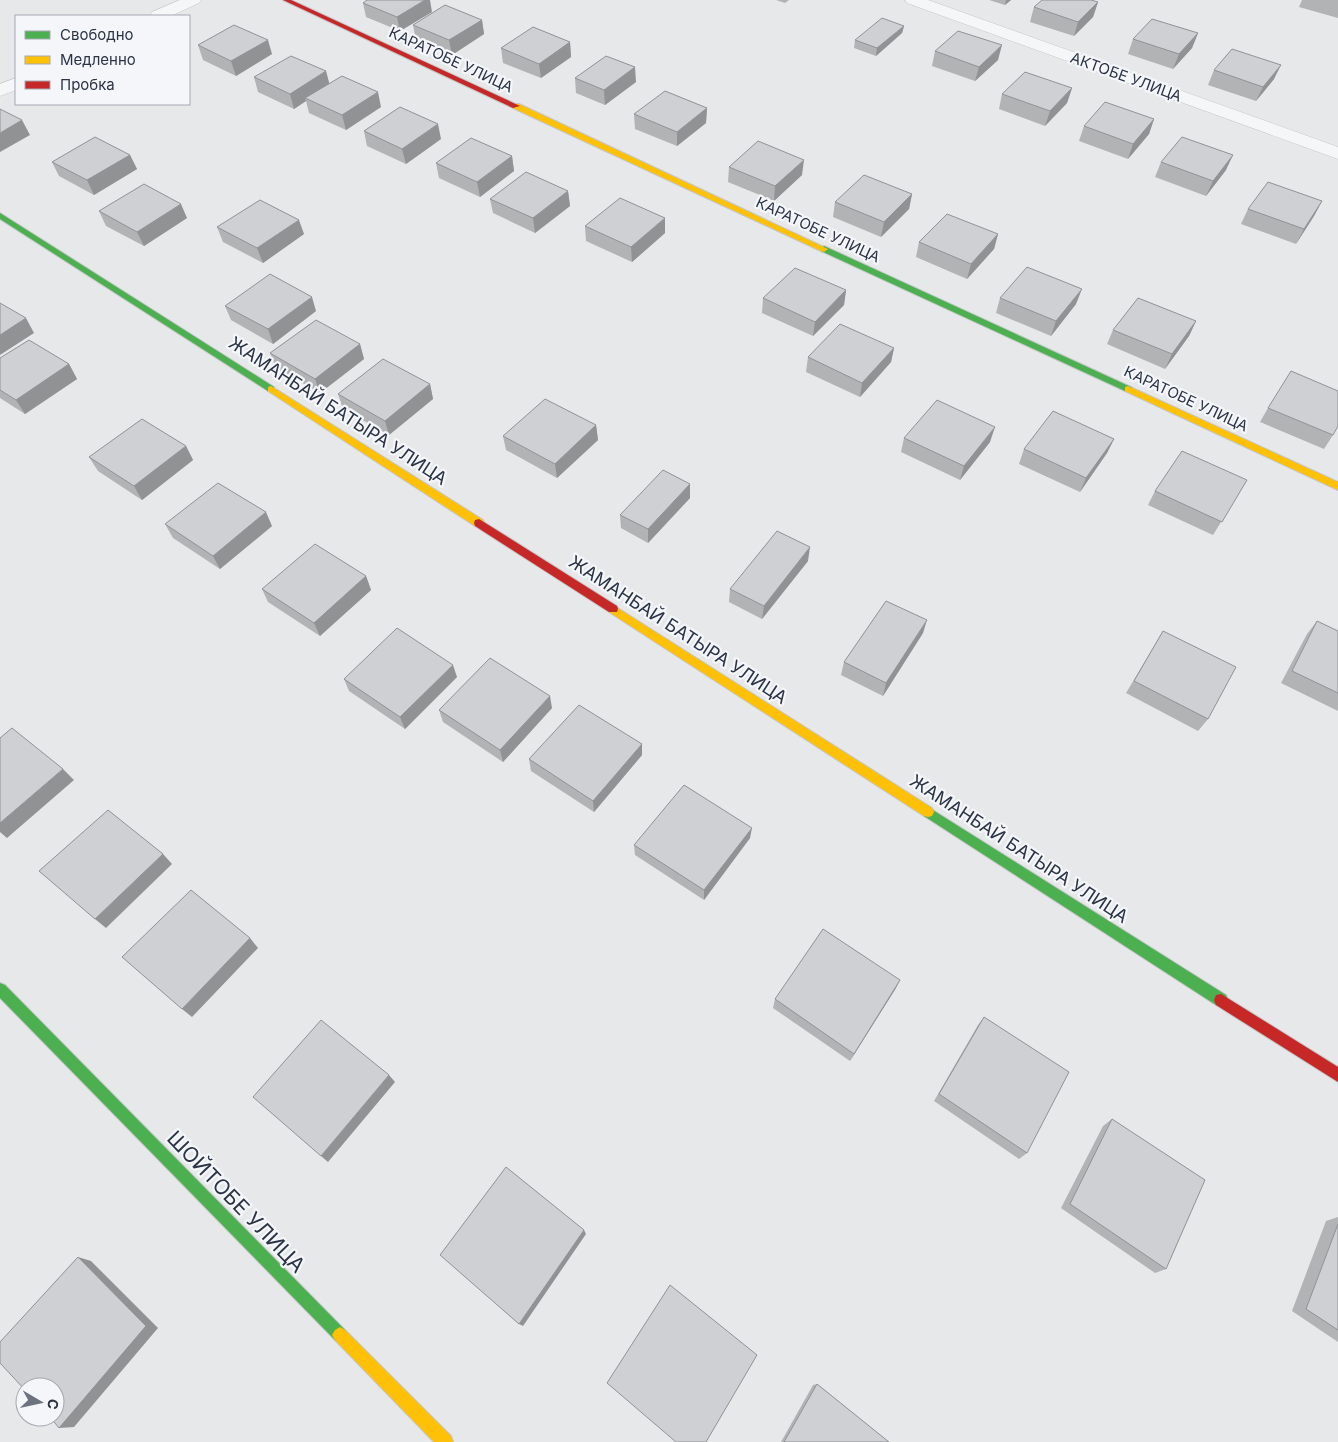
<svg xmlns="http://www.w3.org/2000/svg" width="1338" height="1442" font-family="Inter,sans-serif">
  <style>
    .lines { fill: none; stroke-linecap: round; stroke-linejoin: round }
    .street-casing { stroke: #c4c6c8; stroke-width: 1 }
    .fast-casing { stroke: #c4c6c8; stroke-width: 2 }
    .slow-casing { stroke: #c4c6c8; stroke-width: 2 }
    .jam-casing { stroke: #c4c6c8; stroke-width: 2 }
    .street { fill: #f5f6f7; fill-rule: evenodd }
    .fast { fill: #4caf50; fill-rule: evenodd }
    .slow { fill: #ffc107; fill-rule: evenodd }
    .jam { fill: #c62828; fill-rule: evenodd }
    .wall { fill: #b1b3b5 }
    .shaded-wall { fill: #909294 }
    .building { fill: #ced0d3; stroke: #909294 }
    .labels { text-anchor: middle; stroke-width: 4.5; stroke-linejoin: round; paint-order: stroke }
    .far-street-label { font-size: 15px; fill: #2b3445; stroke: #f4f6f9 }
    .street-label { font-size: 18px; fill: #2b3445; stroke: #f4f6f9 }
    .near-street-label { font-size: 21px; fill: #2b3445; stroke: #f4f6f9 }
  </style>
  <rect width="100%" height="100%" fill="#e6e8ea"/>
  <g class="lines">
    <defs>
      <path id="street" d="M180 0H201L199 3 171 16H150L152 12Z
        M905 0H928L1338 147V159L907 3Z
        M16 78V90L0 96V84Z"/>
      <path id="fast" d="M0 213 274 387V391H268L0 219Z
        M824 246 1131 387 1133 389 1131 391H1125L821 251 820 249Z
        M928 807 1226 995 1228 1000 1226 1005 1221 1006 1216 1005 924 816 922 812 924 808Z
        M0 983 5 985 345 1330 348 1335 345 1340 340 1343 335 1340 0 998Z"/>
      <path id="slow" d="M513 104H519L828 249 824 252 821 251 513 108Z
        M271 386 483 520 484 523 483 526H475L268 391V387Z
        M1128 386 1338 482V490L1125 391V387Z
        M613 605 932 808 934 812 932 816 928 817 924 816 609 612 608 609Z
        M340 1327 345 1330 451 1436 453 1442H434L335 1340 332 1335 335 1330Z"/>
      <path id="jam" d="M283 0H291L520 106 513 108Z
        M479 519 617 606 618 609 617 612H609L475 526 474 523 475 520Z
        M1221 994 1338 1067V1082L1216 1005 1214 1000 1216 995Z"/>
    </defs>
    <use href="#street" class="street-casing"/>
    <use href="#fast" class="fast-casing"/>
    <use href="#slow" class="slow-casing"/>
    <use href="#jam" class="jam-casing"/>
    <use href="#street" class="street"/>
    <use href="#fast" class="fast"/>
    <use href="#slow" class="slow"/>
    <use href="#jam" class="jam"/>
  </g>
  <path class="wall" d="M776 0H789L785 3Z
    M989 0H1011L1005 5Z
    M1302 0H1338V18L1299 7Z
    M1098 2 1093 17 1074 36 1030 22 1034 7Z
    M363 3 432 12 400 31 366 17Z
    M482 20 484 34 452 55 416 40 413 25Z
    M904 26 902 33 876 56 854 48 855 40Z
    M1198 33 1192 48 1173 69 1128 54 1133 39Z
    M570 42 571 57 541 78 503 63 501 48Z
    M198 45 272 54 236 76 203 60Z
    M935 51 998 60 975 81 932 66Z
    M1214 70 1274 79 1256 101 1208 85Z
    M326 71 329 84 381 107 346 130 309 113 306 101 294 109 258 92 254 77Z
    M575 78 636 82 605 105 576 93Z
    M1072 88 1067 103 1045 126 999 109 1002 94Z
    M707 108 706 123 677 146 635 129 634 114Z
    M1154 119 1149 134 1128 159 1079 141 1084 126Z
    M364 131 441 139 406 164 367 146Z
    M130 155 137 169 94 195 59 176 52 162Z
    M512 156 514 171 480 197 439 178 436 163Z
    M1161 162 1226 170 1206 196 1155 177Z
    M729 167 802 175 774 201 728 182Z
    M568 191 570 206 535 233 493 213 490 199Z
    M912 194 909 209 881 237 833 217 835 202Z
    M1322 201 1314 216 1296 244 1241 224 1248 209Z
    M99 211 187 218 144 246 106 226Z
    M585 226 665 233 632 262 586 241Z
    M217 227 304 234 263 263 223 242Z
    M998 234 994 249 967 279 916 257 919 242Z
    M846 290 844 305 813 336 762 313 763 298Z
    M1000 298 1076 304 1051 336 996 313Z
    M225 306 316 311 273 344 231 320Z
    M1196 321 1189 336 1165 369 1107 344 1113 330Z
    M360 344 364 359 320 393 276 368 270 353Z
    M894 348 891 362 860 397 806 372 808 357Z
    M0 358 69 364 77 379 25 414 0 398Z
    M430 384 433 399 389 435 343 409 338 394Z
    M1268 408 1333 435 1324 449 1260 422Z
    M596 425 598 440 557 478 506 450 503 436Z
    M904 438 990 442 960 480 901 452Z
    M1114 439 1107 453 1080 492 1019 464 1024 449Z
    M186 446 193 460 142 500 98 471 89 457Z
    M1247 480 1213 535 1148 505 1155 491Z
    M690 484V498L648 543 621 528 620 515Z
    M165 524 272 526 220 569 173 538Z
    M808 561 762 619 729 602 730 589Z
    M366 576 371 590 320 636 268 602 262 589Z
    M1317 621 1338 631V711L1281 683 1307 634Z
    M1163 631 1208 719 1198 731 1126 693Z
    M923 633 883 696 841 675 844 662Z
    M457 677 405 729 349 691 344 679Z
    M552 708 503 762 443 722 439 710Z
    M642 744V755L594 812 531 771 529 759Z
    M750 838 704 900 635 855 634 845Z
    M896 988 850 1061 773 1008 775 999Z
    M984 1017 1027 1153 1019 1159 934 1101 978 1025Z
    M1112 1119 1166 1269 1155 1273 1061 1208 1103 1126Z
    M1338 1217V1342L1292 1311 1326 1221Z
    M817 1384 889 1442H781L813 1385Z"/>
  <path class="shaded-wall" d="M425 0H430L432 12 400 31 397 17Z
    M1006 0H1011L1005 5Z
    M1098 2 1093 17 1074 36 1078 22Z
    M482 20 484 34 452 55 449 40Z
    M904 26 902 33 876 56 877 48Z
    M1198 33 1192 48 1173 69 1179 54Z
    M268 40 272 54 236 76 231 61Z
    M570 42 571 57 541 78 539 64Z
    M1002 45 998 60 975 81 979 67Z
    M1281 65 1274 79 1256 101 1263 87Z
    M635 67 636 82 605 105 604 90Z
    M326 71 330 86 305 98 306 101 294 109 290 94Z
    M1072 88 1067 103 1045 126 1050 111Z
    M378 92 381 107 346 130 342 115Z
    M707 108 706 123 677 146V132Z
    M1154 119 1149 134 1128 159 1133 144Z
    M22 120 30 135 0 152V133Z
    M438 124 441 139 406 164 402 149Z
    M130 155 137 169 94 195 87 180Z
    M1233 155 1226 170 1206 196 1213 181Z
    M512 156 514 171 480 197 477 182Z
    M804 160 802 175 774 201 775 186Z
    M568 191 570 206 535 233 533 218Z
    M912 194 909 209 881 237 884 222Z
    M1322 201 1314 216 1296 244 1304 229Z
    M181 204 187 218 144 246 137 232Z
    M665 218V233L632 262 631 247Z
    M299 220 304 234 263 263 257 248Z
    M998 234 994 249 967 279 971 264Z
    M1082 289 1076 304 1051 336 1056 321Z
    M846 290 844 305 813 336 815 322Z
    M312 297 316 311 273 344 268 329Z
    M26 318 34 333 0 355V335Z
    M1196 321 1189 336 1165 369 1172 354Z
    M360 344 364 359 320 393 315 379Z
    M894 348 891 362 860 397 862 383Z
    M69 364 77 379 25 414 16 400Z
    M430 384 433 399 389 435 385 421Z
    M596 425 598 440 557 478 555 464Z
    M995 427 990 442 960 480 964 466Z
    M1114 439 1107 453 1080 492 1086 478Z
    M186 446 193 460 142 500 134 486Z
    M690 484V498L648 543V529Z
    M266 512 272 526 220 569 213 556Z
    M810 547 808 561 762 619 764 606Z
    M366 576 371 590 320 636 314 623Z
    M927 620 923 633 883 696 886 683Z
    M453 665 457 677 405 729 400 717Z
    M550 696 552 708 503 762 500 750Z
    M642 744V755L594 812 593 801Z
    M63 769 74 780 7 838 0 832V823Z
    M752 828 750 838 704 900V890Z
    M163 854 172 864 106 928 95 919Z
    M250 938 258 948 192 1017 182 1009Z
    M900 980 896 988 850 1061 854 1054Z
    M389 1075 395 1082 328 1162 321 1156Z
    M584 1230 586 1234 523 1326 519 1324Z
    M78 1257 91 1261 158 1328 74 1427 59 1428Z"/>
  <path class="building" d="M367 0H425L397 17 363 3Z
    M1042 0H1091L1098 2 1078 22 1034 7Z
    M445 5 482 20 449 40 413 25Z
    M882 18 904 26 877 48 855 40Z
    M1152 19 1198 33 1179 54 1133 39Z
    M234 25 268 40 231 61 198 45Z
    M533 27 570 42 539 64 501 48Z
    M958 31 1002 45 979 67 935 51Z
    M1232 49 1281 65 1263 87 1214 70Z
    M291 56 326 71 290 94 254 77Z
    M606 56 635 67 604 90 575 78Z
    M1025 72 1072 88 1050 111 1002 94Z
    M342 76 378 92 342 115 305 98Z
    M665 91 707 108 677 132 634 114Z
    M1105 102 1154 119 1133 144 1084 126Z
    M400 107 438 124 402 149 364 131Z
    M0 109 22 120 0 133Z
    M95 137 130 155 87 180 52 162Z
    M1182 137 1233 155 1213 181 1161 162Z
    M471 138 512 156 477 182 436 163Z
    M758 141 804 160 775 186 729 167Z
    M526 172 568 191 533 218 490 199Z
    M864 175 912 194 884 222 835 202Z
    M1268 182 1322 201 1304 229 1248 209Z
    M144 184 181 204 137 232 99 211Z
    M620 198 665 218 631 247 585 226Z
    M260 200 299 220 257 248 217 227Z
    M947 214 998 234 971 264 919 242Z
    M1027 267 1082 289 1056 321 1000 298Z
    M795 268 846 290 815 322 763 298Z
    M270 274 312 297 268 329 225 306Z
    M1138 298 1196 321 1172 354 1113 330Z
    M0 303 26 318 0 335Z
    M316 320 360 344 315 379 270 353Z
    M840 324 894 348 862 383 808 357Z
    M29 340 69 364 16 400 0 390V358Z
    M383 359 430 384 385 421 338 394Z
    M1291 371 1338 391V426L1333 435 1268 408Z
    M545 399 596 425 555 464 503 436Z
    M937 400 995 427 964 466 904 438Z
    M1053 411 1114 439 1086 478 1024 449Z
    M142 419 186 446 134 486 89 457Z
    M1182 451 1247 480 1222 522 1155 491Z
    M663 470 690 484 648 529 620 515Z
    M218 483 266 512 213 556 165 524Z
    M777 531 810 547 764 606 730 589Z
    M315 544 366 576 314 623 262 589Z
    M886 601 927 620 886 683 844 662Z
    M1317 621 1338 631V693L1292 671Z
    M397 628 453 665 400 717 344 679Z
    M1163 631 1236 667 1208 719 1134 681Z
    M490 658 550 696 500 750 439 710Z
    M579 705 642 744 593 801 529 759Z
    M12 728 63 769 0 823V738Z
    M684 785 752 828 704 890 634 845Z
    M108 810 163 854 95 919 39 871Z
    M191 890 250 938 182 1009 122 957Z
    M823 929 900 980 854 1054 775 999Z
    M984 1017 1069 1072 1027 1153 939 1094Z
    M321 1020 389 1075 321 1156 253 1097Z
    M1112 1119 1205 1180 1166 1269 1070 1204Z
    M506 1167 584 1230 519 1324 440 1255Z
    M1338 1224V1330L1306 1309Z
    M78 1257 146 1326 59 1428 50 1417H55V1387H25V1390L0 1363V1342Z
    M670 1285 757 1355 706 1442H676L607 1383Z
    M817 1384 889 1442H784Z"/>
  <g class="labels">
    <g class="far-street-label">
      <text transform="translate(451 60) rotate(25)" y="5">КАРАТОБЕ УЛИЦА</text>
      <text transform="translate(1126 77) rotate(20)" y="5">АКТОБЕ УЛИЦА</text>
      <text transform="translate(818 230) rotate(25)" y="5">КАРАТОБЕ УЛИЦА</text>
      <text transform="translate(1186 399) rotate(25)" y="5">КАРАТОБЕ УЛИЦА</text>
    </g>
    <g class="street-label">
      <text transform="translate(338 411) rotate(33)" y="6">ЖАМАНБАЙ БАТЫРА УЛИЦА</text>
      <text transform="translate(678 630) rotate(33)" y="6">ЖАМАНБАЙ БАТЫРА УЛИЦА</text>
      <text transform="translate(1019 849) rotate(33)" y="6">ЖАМАНБАЙ БАТЫРА УЛИЦА</text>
    </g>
    <g class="near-street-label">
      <text transform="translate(236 1202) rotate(46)" y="7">ШОЙТОБЕ УЛИЦА</text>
    </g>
  </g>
  <rect x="15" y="15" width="175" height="90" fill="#f4f6f9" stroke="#a4a8b1"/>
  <rect x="25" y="31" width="25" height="8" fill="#4caf50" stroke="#a4a8b1"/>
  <text x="60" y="40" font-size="15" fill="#2b3445">Свободно</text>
  <rect x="25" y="56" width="25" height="8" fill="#ffc107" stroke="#a4a8b1"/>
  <text x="60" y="65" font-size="15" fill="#2b3445">Медленно</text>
  <rect x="25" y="81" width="25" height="8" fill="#c62828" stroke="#a4a8b1"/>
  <text x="60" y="90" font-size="15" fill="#2b3445">Пробка</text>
  <g transform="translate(40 1402) rotate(99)"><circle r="24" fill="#f4f6f9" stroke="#a4a8b1"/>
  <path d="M0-4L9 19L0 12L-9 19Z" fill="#6c737f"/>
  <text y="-8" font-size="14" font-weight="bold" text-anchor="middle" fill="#2b3445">С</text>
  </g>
</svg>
